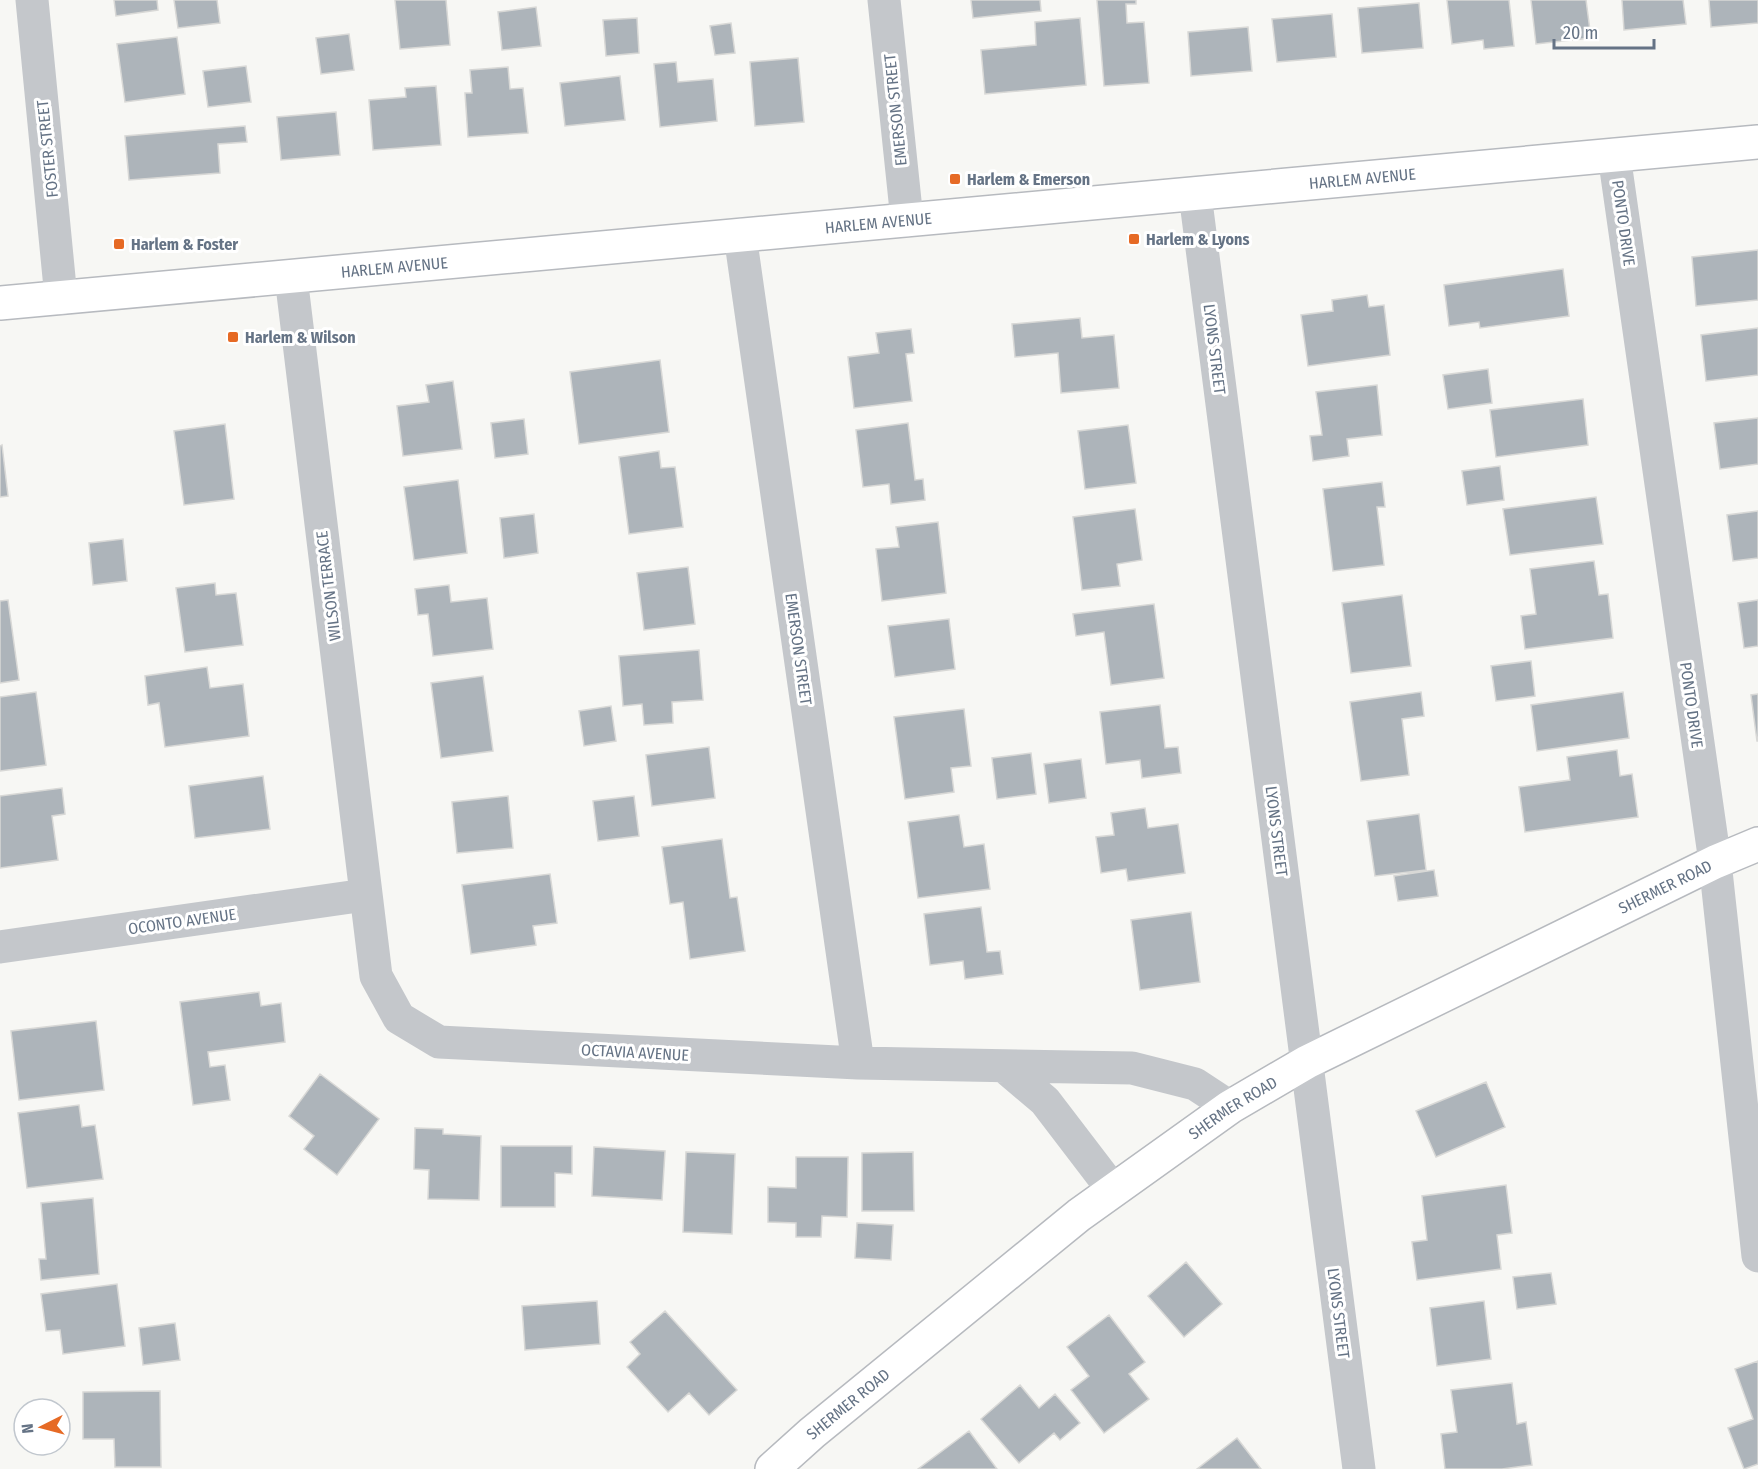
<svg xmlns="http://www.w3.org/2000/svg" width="1758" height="1469" font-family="'Fira Sans Condensed',sans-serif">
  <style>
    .building { fill: #adb4ba; stroke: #d8d8d6; stroke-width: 1.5 }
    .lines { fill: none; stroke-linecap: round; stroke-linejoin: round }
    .major-casing { stroke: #b7babf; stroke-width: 36 }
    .minor { stroke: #c4c7cb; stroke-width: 33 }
    .major { stroke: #fff; stroke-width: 33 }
    .poi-dot { fill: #e66a25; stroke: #fff; stroke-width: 2 }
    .labels { text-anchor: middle; stroke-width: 6; stroke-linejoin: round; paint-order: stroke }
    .street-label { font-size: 16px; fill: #657385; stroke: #fff }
    .poi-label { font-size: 16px; font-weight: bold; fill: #657385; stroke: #fff; text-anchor: start }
  </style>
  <rect width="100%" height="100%" fill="#f7f7f4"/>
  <path class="building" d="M114 0H157L158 10 116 16Z
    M174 0H217L220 23 178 28Z
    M395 0H446L450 45 400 49Z
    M971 0H1040L1041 11 973 18Z
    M1097 0H1136V4H1126L1127 23 1144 22 1149 83 1104 86Z
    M1447 0H1509L1514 46 1484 49 1483 40 1452 44Z
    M1531 0H1586L1591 38 1536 44Z
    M1622 0H1683L1686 24 1624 30Z
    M1709 0H1758V23L1711 27Z
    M1419 3 1423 48 1362 53 1358 8Z
    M536 7 541 46 502 50 498 12Z
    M1332 14 1336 57 1277 62 1272 19Z
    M637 18 639 53 606 56 603 20Z
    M1080 18 1086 85 985 94 981 50 1036 45 1035 22Z
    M731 23 735 53 715 55 710 26Z
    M1248 27 1252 71 1191 76 1188 32Z
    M349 34 354 70 321 74 316 38Z
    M177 37 185 94 125 102 117 44Z
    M798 58 804 122 755 126 750 62Z
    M676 62 678 82 713 79 717 121 660 127 654 64Z
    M246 66 251 102 208 107 203 71Z
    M508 67 510 89 523 88 528 133 468 137 465 93H472L470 70Z
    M620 76 625 120 565 126 560 83Z
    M436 86 441 145 373 150 369 100 406 97 405 88Z
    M336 112 340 155 281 160 277 117Z
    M245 126 247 142 218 144 220 173 129 180 125 136Z
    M1758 250V300L1696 306 1692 257Z
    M1563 269 1569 316 1480 328 1479 322 1449 326 1444 285Z
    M1367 295 1369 307 1384 305 1390 355 1308 366 1301 315 1333 311 1332 300Z
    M1080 318 1082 338 1114 335 1119 388 1061 393 1058 353 1015 357 1012 324Z
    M1758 328V375L1706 381 1701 335Z
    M911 329 914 353 906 354 912 401 854 408 848 357 879 353 876 333Z
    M660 360 669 432 579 444 570 372Z
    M1488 369 1492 403 1448 409 1443 375Z
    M453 381 462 449 403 456 397 406 429 402 426 385Z
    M1377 385 1382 435 1347 439 1349 456 1313 461 1310 436 1322 435 1316 392Z
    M1583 399 1588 445 1496 457 1490 410Z
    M1758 418V464L1720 469 1714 423Z
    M524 419 528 454 495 458 491 423Z
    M908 423 915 480 923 479 925 500 891 504 889 484 863 487 856 430Z
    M225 424 234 499 184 505 174 431Z
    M1128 425 1136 483 1085 489 1078 431Z
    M2 445 8 496 0 497V446Z
    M659 451 661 468 675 467 683 527 629 534 619 457Z
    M1500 466 1504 500 1467 505 1462 471Z
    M458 480 467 553 414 560 404 487Z
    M1382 482 1385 507H1377L1384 565 1333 571 1323 489Z
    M1596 497 1603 544 1510 555 1503 509Z
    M1135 509 1142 560 1117 564 1120 586 1082 590 1073 517Z
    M1758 511V558L1733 561 1727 515Z
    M534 514 538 553 504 558 500 518Z
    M938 522 946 593 882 601 876 549 899 547 896 527Z
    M123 539 127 581 93 585 89 543Z
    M1594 561 1599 595 1608 594 1613 638 1525 649 1521 616 1536 614 1530 569Z
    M688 567 695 624 644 630 637 573Z
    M215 583 216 595 236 593 243 645 185 652 176 588Z
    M449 585 451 602 487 598 493 649 433 656 428 614 418 615 415 589Z
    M1402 595 1411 666 1351 673 1342 603Z
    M8 600 19 680 0 683V601Z
    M1758 600V646L1744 648 1738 603Z
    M1154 604 1164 678 1111 685 1104 632 1076 636 1073 614Z
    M949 619 955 669 895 677 888 626Z
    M699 650 703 700 672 702 673 723 644 725 642 704 623 706 619 656Z
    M1531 661 1535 696 1496 701 1491 666Z
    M207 667 210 688 243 684 249 736 165 747 159 703 148 705 145 676Z
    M483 676 493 751 441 758 431 683Z
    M36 692 46 765 0 771V697Z
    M1421 692 1424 716 1402 719 1409 775 1361 781 1350 702Z
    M1623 692 1629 738 1537 751 1531 705Z
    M1758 694V741H1757L1751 695Z
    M1160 705 1165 748 1178 747 1181 773 1142 778 1140 760 1106 764 1100 712Z
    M611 706 616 741 584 746 579 711Z
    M964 709 971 766 951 768 954 792 905 799 894 717Z
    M709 747 715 798 652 806 646 755Z
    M1617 750 1620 776 1632 774 1638 817 1525 832 1519 787 1570 780 1567 757Z
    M1031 753 1036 794 997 799 992 758Z
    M1081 759 1086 798 1049 803 1044 764Z
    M263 776 270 829 195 838 189 786Z
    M62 788 65 814 52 816 58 860 0 868V796Z
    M508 796 513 848 457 853 452 802Z
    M634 796 639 836 598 841 593 801Z
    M1145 808 1148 828 1178 824 1185 873 1128 881 1126 869 1101 873 1096 837 1114 835 1111 813Z
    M1419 814 1426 870 1375 876 1367 821Z
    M959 815 964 847 984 844 990 889 918 898 908 822Z
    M722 839 730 898 737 897 745 951 690 959 683 902 670 904 662 847Z
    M1434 870 1438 896 1398 901 1394 876Z
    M550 874 557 923 533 926 536 945 471 954 462 885Z
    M981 907 987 952 1000 951 1003 974 965 979 963 961 930 965 924 914Z
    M1191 912 1200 982 1140 990 1131 920Z
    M259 992 261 1006 281 1003 285 1042 208 1052 210 1067 225 1065 230 1100 193 1105 180 1002Z
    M96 1021 104 1090 19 1100 11 1031Z
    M320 1074 379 1119 337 1175 304 1149 314 1136 289 1116Z
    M1486 1082 1505 1127 1436 1157 1416 1111Z
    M79 1105 82 1127 95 1125 103 1179 27 1188 18 1113Z
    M415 1128 443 1129V1134L481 1136 479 1200 428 1199 429 1170 414 1169Z
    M501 1146H572V1174L555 1173V1207H501Z
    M594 1147 665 1151 662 1200 592 1196Z
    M686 1152 735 1154 732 1234 683 1232Z
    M913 1152 914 1211H862V1153Z
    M796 1157H848L847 1217 822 1216 821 1237H796V1223L768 1222V1187L796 1188Z
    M1506 1185 1512 1233 1497 1235 1501 1269 1417 1280 1412 1242 1427 1240 1422 1196Z
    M93 1198 99 1274 41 1280 39 1259H46L41 1203Z
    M857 1223 893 1225 891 1260 855 1258Z
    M1186 1262 1222 1304 1184 1337 1148 1296Z
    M1551 1273 1556 1304 1517 1309 1513 1277Z
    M117 1284 125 1346 63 1354 60 1330 46 1331 41 1294Z
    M597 1301 600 1344 525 1350 522 1306Z
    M1484 1301 1491 1359 1437 1366 1430 1308Z
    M665 1311 737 1390 709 1415 689 1393 668 1412 627 1367 640 1354 630 1342Z
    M1109 1315 1145 1362 1129 1374 1149 1399 1104 1433 1071 1390 1089 1376 1067 1347Z
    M175 1323 180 1360 143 1365 139 1328Z
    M1758 1361V1464L1744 1469 1728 1428 1753 1419 1735 1369Z
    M1512 1383 1517 1424 1526 1422 1532 1465 1502 1469H1445L1441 1434 1457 1432 1451 1390Z
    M1020 1385 1039 1408 1055 1394 1080 1423 1060 1440 1054 1433 1019 1463 981 1419Z
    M160 1391 161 1467H115L114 1439H83V1392Z
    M969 1431 997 1469H918Z
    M1237 1438 1261 1469H1197Z"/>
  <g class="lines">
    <defs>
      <g id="major">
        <path id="s1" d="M0 303 1758 142"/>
        <path id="s2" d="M772 1469 812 1433 1079 1215 1230 1107 1307 1062 1715 862 1758 844"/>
      </g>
    </defs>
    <use href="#major" class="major-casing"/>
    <path class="minor" d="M32 0 61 298
      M884 0 907 220
      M1614 155 1715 862 1758 1256
      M1195 194 1359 1469
      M740 235 858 1063
      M291 277 376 976 399 1018 439 1042 858 1063 1132 1068 1195 1084 1230 1107
      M0 947 365 895
      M1006 1068 1045 1101 1113 1190"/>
    <use href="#major" class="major"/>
  </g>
  <g class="poi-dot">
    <rect x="949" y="173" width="12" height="12" rx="3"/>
    <rect x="1128" y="233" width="12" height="12" rx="3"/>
    <rect x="113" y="238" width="12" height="12" rx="3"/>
    <rect x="227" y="331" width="12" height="12" rx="3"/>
  </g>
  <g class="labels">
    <g class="street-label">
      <text transform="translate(895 110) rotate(-96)" y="6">EMERSON STREET</text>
      <text transform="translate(47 149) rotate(-96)" y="6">FOSTER STREET</text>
      <text dy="6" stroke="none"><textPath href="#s1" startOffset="1368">HARLEM AVENUE</textPath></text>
      <text dy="6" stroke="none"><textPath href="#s1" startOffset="882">HARLEM AVENUE</textPath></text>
      <text transform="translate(1624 223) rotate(82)" y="6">PONTO DRIVE</text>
      <text dy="6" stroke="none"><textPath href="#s1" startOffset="396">HARLEM AVENUE</textPath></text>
      <text transform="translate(1215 349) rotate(83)" y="6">LYONS STREET</text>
      <text transform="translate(328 586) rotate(-97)" y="6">WILSON TERRACE</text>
      <text transform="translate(799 649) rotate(82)" y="6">EMERSON STREET</text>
      <text transform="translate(1692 705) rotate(82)" y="6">PONTO DRIVE</text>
      <text transform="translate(1277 831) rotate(83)" y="6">LYONS STREET</text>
      <text dy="6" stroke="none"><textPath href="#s2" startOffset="1072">SHERMER ROAD</textPath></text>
      <text transform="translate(182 921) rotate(-8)" y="6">OCONTO AVENUE</text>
      <text transform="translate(635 1052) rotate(3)" y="6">OCTAVIA AVENUE</text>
      <text dy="6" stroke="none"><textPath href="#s2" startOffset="586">SHERMER ROAD</textPath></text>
      <text transform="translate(1339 1313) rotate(83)" y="6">LYONS STREET</text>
      <text dy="6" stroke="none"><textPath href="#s2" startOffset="100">SHERMER ROAD</textPath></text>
    </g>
    <g class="poi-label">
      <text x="967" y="185">Harlem &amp; Emerson</text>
      <text x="1146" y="245">Harlem &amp; Lyons</text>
      <text x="131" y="250">Harlem &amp; Foster</text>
      <text x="245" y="343">Harlem &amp; Wilson</text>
    </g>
  </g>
  <g transform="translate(42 1427) rotate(264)"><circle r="28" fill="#ffffff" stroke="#c1c7ce" stroke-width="1.5"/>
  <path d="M0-4.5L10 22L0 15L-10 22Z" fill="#e66a25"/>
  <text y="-9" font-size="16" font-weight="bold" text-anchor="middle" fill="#657385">N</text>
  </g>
  <path d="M1554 39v9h100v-9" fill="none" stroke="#657385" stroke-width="3"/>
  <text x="1563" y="39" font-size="18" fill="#657385" stroke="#ffffff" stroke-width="4.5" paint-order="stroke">20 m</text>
</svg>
